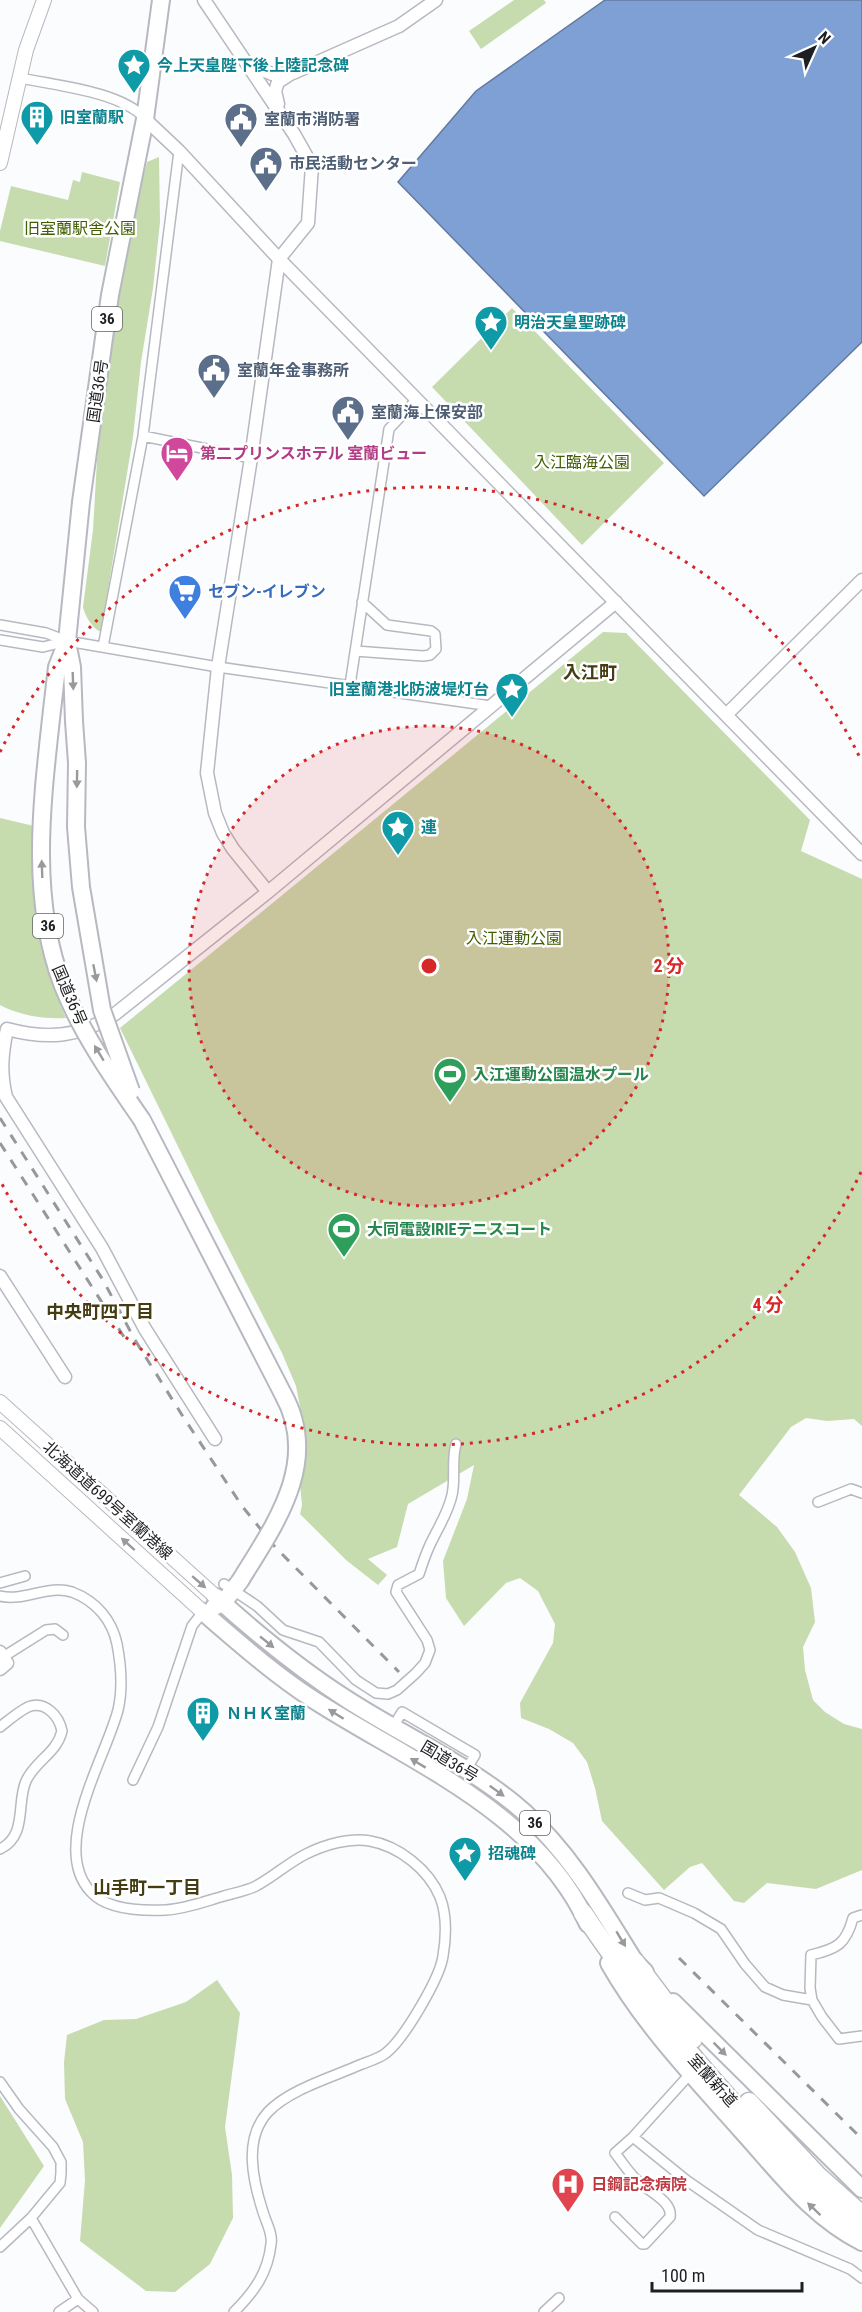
<svg xmlns="http://www.w3.org/2000/svg" width="862" height="2312" font-family="'Roboto Condensed','Noto Sans JP',sans-serif">
  <style>
    .green { fill: #c6dbae }
    .water { fill: #7fa0d4; stroke: #62799f; stroke-width: 1.5 }
    .lines { fill: none; stroke-linecap: round; stroke-linejoin: round }
    .minor-casing { stroke: #b7b9c0; stroke-width: 12 }
    .tertiary-casing { stroke: #b7b9c0; stroke-width: 15 }
    .secondary-casing { stroke: #b7b9c0; stroke-width: 16 }
    .trunk-casing { stroke: #b7b9c0; stroke-width: 20 }
    .motorway-casing { stroke: #b7b9c0; stroke-width: 21 }
    .minor { stroke: #fff; stroke-width: 9 }
    .tertiary { stroke: #fff; stroke-width: 12 }
    .secondary { stroke: #fff; stroke-width: 14 }
    .trunk { stroke: #fff; stroke-width: 16 }
    .motorway { stroke: #fff; stroke-width: 18 }
    .rail { stroke: #97989a; stroke-width: 3; stroke-dasharray: 10 10; stroke-linecap: butt }
    .trunk-bridge-casing { stroke: #b7b9c0; stroke-width: 20; stroke-linecap: butt }
    .trunk-bridge { stroke: #fff; stroke-width: 16 }
    .oneway { fill: #9a9a9c }
    .ring { fill: none; stroke: #d62828; stroke-width: 3; stroke-dasharray: 3 6 }
    .labels { text-anchor: middle; stroke-width: 5; stroke-linejoin: round; paint-order: stroke }
    .shield { fill: #fff; stroke: #626264; stroke-width: 1.5 }
    .shield-label { font-size: 15px; font-weight: bold; fill: #1e1f22 }
    .culture-label { font-size: 16px; font-weight: bold; fill: #0d838f; stroke: #fff; text-anchor: start }
    .service-label { font-size: 16px; font-weight: bold; fill: #4e5e75; stroke: #fff; text-anchor: start }
    .park-label { font-size: 16px; fill: #415f02; stroke: #fff }
    .street-label { font-size: 16px; fill: #1e1f22; stroke: #fff }
    .hotel-label { font-size: 16px; font-weight: bold; fill: #b23c85; stroke: #fff; text-anchor: start }
    .shop-label { font-size: 16px; font-weight: bold; fill: #366cbe; stroke: #fff; text-anchor: start }
    .leisure-label { font-size: 16px; font-weight: bold; fill: #27864d; stroke: #fff; text-anchor: start }
    .health-label { font-size: 16px; font-weight: bold; fill: #be3a42; stroke: #fff; text-anchor: start }
    .neighbourhood-label { font-size: 18px; font-weight: bold; fill: #443d13; stroke: #fff }
    .centre { fill: #d62828; stroke: #fff; stroke-width: 3 }
    .ring-label { font-size: 18px; text-anchor: middle; font-weight: bold; fill: #d62828; stroke: #fff; stroke-width: 5; stroke-linejoin: round; paint-order: stroke }
  </style>
  <rect width="100%" height="100%" fill="#fbfcfe"/>
  <path class="green" d="M514 0H544L546 3 481 49 469 31Z
    M159 157 160 222 153 288 141 362 133 437 101 632C92 628 85 616 83 607L93 530 99 426 125 245 147 162Z
    M82 172 120 182 105 266 0 241V231L11 186 68 200 73 180 80 182Z
    M512 308 664 463 582 545 432 387Z
    M603 632 626 633 810 820 801 851 862 879V1426L854 1419 827 1421 806 1418 791 1427 739 1495 777 1527 795 1552 811 1588 815 1622 803 1647 805 1670 813 1700 825 1712 844 1724 862 1729V1870L816 1889 767 1883 744 1903 734 1901 702 1863 690 1867 664 1890 602 1821 595 1788 587 1762 573 1743 549 1729 521 1718 520 1703 553 1643 555 1624 538 1591 520 1578 506 1583 464 1626 446 1598 443 1561 467 1499 474 1465 408 1504 397 1547 368 1559 387 1575 378 1585 346 1560 300 1514 302 1505 300 1485 306 1437 296 1386 282 1353 215 1222 120 1028Z
    M0 818 34 826C40 890 39 959 66 1018 43 1019 21 1016 0 1005Z
    M217 1980 240 2013 225 2127 232 2175 233 2218 210 2264 175 2292 146 2291 80 2241 85 2180 83 2142 65 2099 64 2062 67 2035 104 2020 136 2019 186 2002Z
    M0 2096 44 2166 0 2228Z"/>
  <path class="water" d="M605 0H862V342L704 496 398 182 476 91Z"/>
  <g class="lines">
    <defs>
      <path id="minor" d="M21 78C58 86 118 91 145 118
        M143 436 251 458
        M0 625 46 633 67 641 218 667 491 706
        M0 640 43 647 67 641
        M103 647 143 436 179 151
        M355 651 423 656 430 655 436 649 435 634 431 631 387 625 362 602
        M350 685 389 429 417 399
        M818 1502 851 1489 862 1493
        M0 1583 25 1576
        M224 1584 257 1606 283 1630 319 1642 356 1680 376 1693 388 1694 397 1690 416 1673 425 1663 430 1650 427 1640 396 1592 398 1585 419 1574C422 1565 425 1556 429 1547 437 1529 448 1514 452 1495 456 1477 451 1461 456 1444
        M0 1596C24 1602 48 1584 72 1592 96 1601 112 1620 117 1644 121 1665 123 1689 118 1710 106 1757 49 1848 91 1892 107 1910 143 1911 166 1910 185 1909 206 1901 224 1896 234 1893 246 1891 256 1886 273 1877 288 1863 306 1854 324 1845 350 1837 370 1841 399 1846 429 1870 440 1897 447 1915 446 1938 443 1956 440 1978 404 2039 386 2053 380 2058 370 2061 362 2064 333 2077 290 2089 268 2112 243 2139 253 2181 263 2212 266 2222 273 2234 271 2244 268 2273 254 2292 234 2312
        M3 1657 46 1630 55 1629 63 1635
        M0 1727C9 1720 18 1712 28 1707 45 1700 59 1716 62 1731 57 1753 35 1761 26 1781 16 1803 28 1835 0 1849
        M393 1727 402 1712 475 1755 466 1770
        M133 1780 158 1727 192 1626 203 1612
        M628 1893 645 1900 659 1898 694 1913 721 1929 745 1964 765 1987 783 1995 812 2000 822 2017 839 2039 862 2036
        M812 2000 810 1988 811 1955C837 1949 846 1944 853 1918L862 1915
        M0 2082 19 2109 53 2147 61 2162V2173L60 2183 31 2218 0 2247
        M633 2137 686 2180 758 2230 850 2269 862 2278
        M615 2217 642 2244H645L670 2217C673 2202 649 2191 640 2183 630 2175 623 2163 615 2153L633 2137 690 2074
        M31 2218 78 2299 93 2312
        M59 2312 78 2299
        M544 2312 559 2298"/>
      <path id="tertiary" d="M204 0 294 134 312 166 308 223 279 259 251 458 218 667 207 773 215 813 223 833 233 849 268 892
        M247 63 272 74 293 73 399 26 436 0
        M278 104 275 91 278 82 292 73
        M145 119 179 151 279 259 726 715 862 580
        M726 715 862 854
        M0 1276 65 1377
        M215 1439 145 1329 102 1248 6 1097C0 1072 2 1053 7 1029 48 1040 80 1037 115 1014L268 892 616 602
        M0 1652 7 1663 0 1669"/>
      <path id="secondary" d="M0 163 26 50 44 0
        M0 1402 216 1597
        M0 1428 203 1612"/>
      <path id="trunk" d="M67 642 72 667 74 721
        M52 710 57 667 67 641 81 502 110 295 145 119 161 0
        M142 1120 283 1394
        M216 1597C258 1635 301 1670 348 1700 407 1738 472 1766 524 1812 571 1854 602 1909 635 1962L645 1972
        M214 1607 223 1603 240 1581
        M203 1612C239 1643 274 1674 314 1700 412 1763 536 1811 588 1924
        M609 1963C644 2025 695 2078 742 2131 779 2172 812 2217 862 2242
        M673 2002 862 2189"/>
      <path id="motorway" d="M583 1913C633 1988 690 2056 751 2123 786 2161 820 2200 862 2231
        M635 1962 693 2039
        M749 2102 817 2175 862 2215"/>
    </defs>
    <use href="#minor" class="minor-casing"/>
    <use href="#tertiary" class="tertiary-casing"/>
    <use href="#secondary" class="secondary-casing"/>
    <use href="#trunk" class="trunk-casing"/>
    <use href="#motorway" class="motorway-casing"/>
    <use href="#minor" class="minor"/>
    <use href="#tertiary" class="tertiary"/>
    <use href="#secondary" class="secondary"/>
    <use href="#trunk" class="trunk"/>
    <use href="#motorway" class="motorway"/>
    <path class="rail" d="M0 1118 103 1280 135 1340 182 1415 242 1506 275 1547 399 1672
      M0 1143 124 1337
      M679 1958 862 2139"/>
    <defs>
      <path id="trunk-bridge" d="M52 710C42 801 29 898 63 986 82 1034 113 1078 142 1120
        M74 721 77 763 76 827 81 887 102 1010 131 1091
        M240 1581C275 1524 321 1462 283 1394"/>
    </defs>
    <use href="#trunk-bridge" class="trunk-bridge-casing"/>
    <use href="#trunk-bridge" class="trunk-bridge"/>
  </g>
  <defs><path id="oneway-solid" d="M-6-.8H1V-3.2L6.5 0L1 3.2V.8H-6Z" transform="scale(1.5)"/></defs>
  <g class="oneway">
    <use href="#oneway-solid" transform="translate(73 681) rotate(88)"/>
    <use href="#oneway-solid" transform="translate(77 779) rotate(91)"/>
    <use href="#oneway-solid" transform="translate(42 869) rotate(-92)"/>
    <use href="#oneway-solid" transform="translate(95 973) rotate(79)"/>
    <use href="#oneway-solid" transform="translate(99 1053) rotate(-121)"/>
    <use href="#oneway-solid" transform="translate(128 1544) rotate(-138)"/>
    <use href="#oneway-solid" transform="translate(199 1582) rotate(41)"/>
    <use href="#oneway-solid" transform="translate(267 1642) rotate(39)"/>
    <use href="#oneway-solid" transform="translate(336 1714) rotate(-148)"/>
    <use href="#oneway-solid" transform="translate(418 1763) rotate(-149)"/>
    <use href="#oneway-solid" transform="translate(497 1791) rotate(36)"/>
    <use href="#oneway-solid" transform="translate(621 1939) rotate(59)"/>
    <use href="#oneway-solid" transform="translate(720 2049) rotate(45)"/>
    <use href="#oneway-solid" transform="translate(814 2209) rotate(-136)"/>
  </g>
  <circle cx="429" cy="966" r="240" fill="#d62828" fill-opacity=".12"/>
  <g class="ring">
    <circle cx="429" cy="966" r="240"/>
    <path d="M861 1172A479 479 0 0 1 0 1180M0 752A479 479 0 0 1 861 760"/>
  </g>
  <defs>
    <symbol id="sight-pin" viewBox="-11 -11 22 30"><path d="M0 17L-7.5 6A9.5 9.5 0 1 1 7.5 6Z" fill="#0f9aa8" stroke="#fff"/><path d="M0-6L1.8-2.2L6-1.7L2.9 1.2L3.7 5.4L0 3.3L-3.7 5.4L-2.9 1.2L-6-1.7L-1.8-2.2Z" fill="#fff"/></symbol>
    <symbol id="building-pin" viewBox="-11 -11 22 30"><path d="M0 17L-7.5 6A9.5 9.5 0 1 1 7.5 6Z" fill="#0f9aa8" stroke="#fff"/><path d="M-4-6H4V6H1V3H-1V6H-4ZM-2.5-4.3h1.7v1.8h-1.7ZM.8-4.3h1.7v1.8H.8ZM-2.5-1h1.7V.8h-1.7ZM.8-1h1.7V.8H.8Z" fill="#fff"/></symbol>
    <symbol id="civic-pin" viewBox="-11 -11 22 30"><path d="M0 17L-7.5 6A9.5 9.5 0 1 1 7.5 6Z" fill="#5c6f8a" stroke="#fff"/><path d="M-.6-6.5H3V-4.5H.6V-3L4-1V1h2V6H-6V1h2V-1L-.6-3ZM-1.2 2.5V6h2.4V2.5Z" fill="#fff"/></symbol>
    <symbol id="hotel-pin" viewBox="-11 -11 22 30"><path d="M0 17L-7.5 6A9.5 9.5 0 1 1 7.5 6Z" fill="#d1479c" stroke="#fff"/><path d="M-6-4.5h1.5V1H6V5H4.5V3h-9V5H-6ZM-4 0a1.8 1.8 0 1 1 3.6 0ZM.5 0V-2.5h3Q6-2.5 6 0Z" fill="#fff"/></symbol>
    <symbol id="supermarket-pin" viewBox="-11 -11 22 30"><path d="M0 17L-7.5 6A9.5 9.5 0 1 1 7.5 6Z" fill="#3f7fe0" stroke="#fff"/><path d="M-6-5.5h2.5l.6 2H6L4.5 2H-2.5L-4.4-4H-6ZM-1.5 3.2a1.3 1.3 0 1 0 .1 0ZM3 3.2a1.3 1.3 0 1 0 .1 0Z" fill="#fff"/></symbol>
    <symbol id="stadium-pin" viewBox="-11 -11 22 30"><path d="M0 17L-7.5 6A9.5 9.5 0 1 1 7.5 6Z" fill="#2e9e5b" stroke="#fff"/><path d="M0-5a6.5 5 0 1 0 0 10a6.5 5 0 1 0 0-10ZM-3.5-1.8h7v3.6h-7Z" fill="#fff"/></symbol>
    <symbol id="hospital-pin" viewBox="-11 -11 22 30"><path d="M0 17L-7.5 6A9.5 9.5 0 1 1 7.5 6Z" fill="#e0444e" stroke="#fff"/><path d="M-5-5h3v3.5h4V-5h3V5h-3V1.5h-4V5h-3Z" fill="#fff"/></symbol>
  </defs>
  <g fill-rule="evenodd">
    <use href="#sight-pin" x="115" y="46" width="38" height="52"/>
    <use href="#building-pin" x="18" y="98" width="38" height="52"/>
    <use href="#civic-pin" x="222" y="100" width="38" height="52"/>
    <use href="#civic-pin" x="247" y="144" width="38" height="52"/>
    <use href="#sight-pin" x="472" y="303" width="38" height="52"/>
    <use href="#civic-pin" x="195" y="351" width="38" height="52"/>
    <use href="#civic-pin" x="329" y="393" width="38" height="52"/>
    <use href="#hotel-pin" x="158" y="434" width="38" height="52"/>
    <use href="#supermarket-pin" x="166" y="572" width="38" height="52"/>
    <use href="#sight-pin" x="493" y="670" width="38" height="52"/>
    <use href="#sight-pin" x="379" y="808" width="38" height="52"/>
    <use href="#stadium-pin" x="431" y="1055" width="38" height="52"/>
    <use href="#stadium-pin" x="325" y="1210" width="38" height="52"/>
    <use href="#building-pin" x="184" y="1694" width="38" height="52"/>
    <use href="#sight-pin" x="446" y="1834" width="38" height="52"/>
    <use href="#hospital-pin" x="549" y="2165" width="38" height="52"/>
  </g>
  <g class="labels">
    <g class="shield">
      <rect x="92" y="307" width="30" height="24" rx="4.5"/>
      <rect x="33" y="914" width="30" height="24" rx="4.5"/>
      <rect x="520" y="1811" width="30" height="24" rx="4.5"/>
    </g>
    <g class="shield-label">
      <text x="107" y="324">36</text>
      <text x="48" y="931">36</text>
      <text x="535" y="1828">36</text>
    </g>
    <g class="culture-label">
      <text x="157" y="71">今上天皇陛下後上陸記念碑</text>
      <text x="60" y="123">旧室蘭駅</text>
      <text x="514" y="328">明治天皇聖跡碑</text>
      <text x="489" y="695" text-anchor="end">旧室蘭港北防波堤灯台</text>
      <text x="421" y="833">連</text>
      <text x="226" y="1719">ＮＨＫ室蘭</text>
      <text x="488" y="1859">招魂碑</text>
    </g>
    <g class="service-label">
      <text x="264" y="125">室蘭市消防署</text>
      <text x="289" y="169">市民活動センター</text>
      <text x="237" y="376">室蘭年金事務所</text>
      <text x="371" y="418">室蘭海上保安部</text>
    </g>
    <g class="park-label">
      <text x="80" y="234">旧室蘭駅舎公園</text>
      <text x="582" y="468">入江臨海公園</text>
      <text x="514" y="944">入江運動公園</text>
    </g>
    <g class="street-label">
      <text transform="translate(97 391) rotate(-82)" y="6">国道36号</text>
      <text transform="translate(70 995) rotate(67)" y="6">国道36号</text>
      <text transform="translate(108 1500) rotate(42)" y="6">北海道道699号室蘭港線</text>
      <text transform="translate(450 1761) rotate(31)" y="6">国道36号</text>
      <text transform="translate(713 2080) rotate(48)" y="6">室蘭新道</text>
    </g>
    <g class="hotel-label">
      <text x="200" y="459">第二プリンスホテル 室蘭ビュー</text>
    </g>
    <g class="shop-label">
      <text x="208" y="597">セブン-イレブン</text>
    </g>
    <g class="leisure-label">
      <text x="473" y="1080">入江運動公園温水プール</text>
      <text x="367" y="1235">大同電設IRIEテニスコート</text>
    </g>
    <g class="health-label">
      <text x="591" y="2190">日鋼記念病院</text>
    </g>
    <g class="neighbourhood-label">
      <text x="590" y="679">入江町</text>
      <text x="100" y="1318">中央町四丁目</text>
      <text x="147" y="1894">山手町一丁目</text>
    </g>
  </g>
  <circle cx="429" cy="966" r="9" class="centre"/>
  <g class="ring-label">
    <text x="669" y="972">2 分</text>
    <text x="768" y="1311">4 分</text>
  </g>
  <g transform="translate(814 48) rotate(45)" stroke="#ffffff" stroke-width="4.5" paint-order="stroke">
  <path d="M0-4.5L10 22L0 15L-10 22Z" fill="#1e1f22"/>
  <text y="-9" font-size="16" font-weight="bold" text-anchor="middle" fill="#1e1f22">N</text>
  </g>
  <path d="M652 2282v9h150v-9" fill="none" stroke="#1e1f22" stroke-width="3"/>
  <text x="661" y="2282" font-size="18" fill="#1e1f22" stroke="#ffffff" stroke-width="4.5" paint-order="stroke">100 m</text>
</svg>
